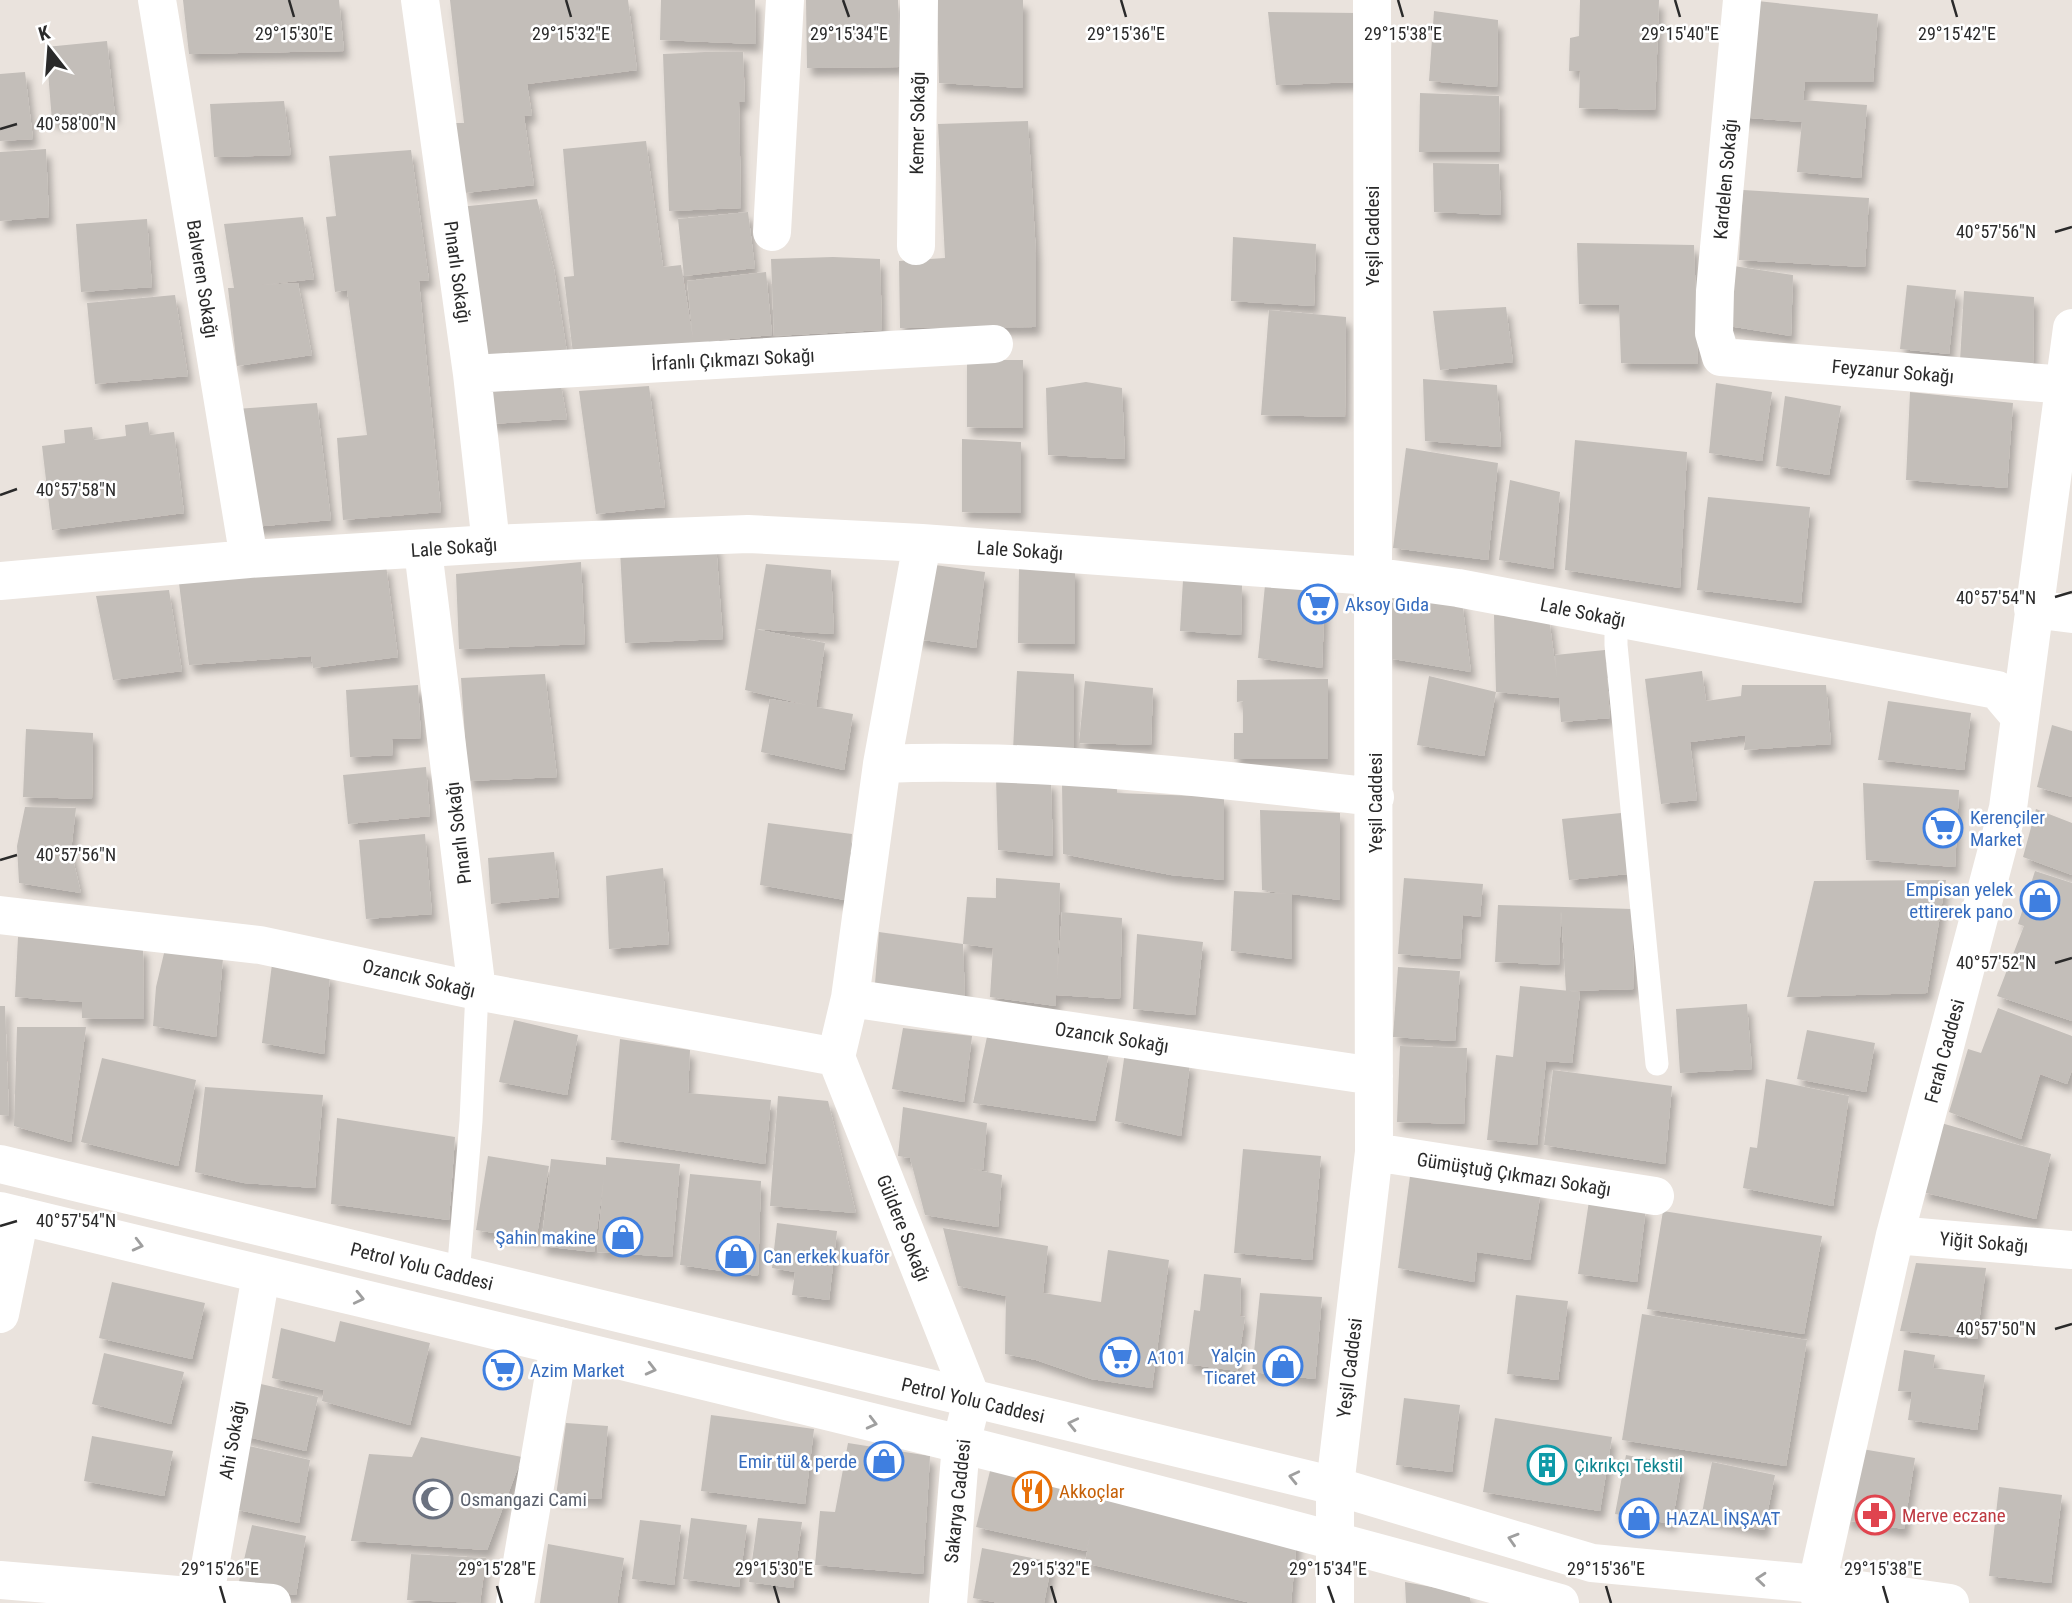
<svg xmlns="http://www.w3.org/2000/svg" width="2072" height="1603" font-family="'Roboto Condensed',sans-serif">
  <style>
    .building { fill: #c3beb9; filter: url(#shadow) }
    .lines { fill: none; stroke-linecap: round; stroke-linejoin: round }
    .lane { stroke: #fff; stroke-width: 23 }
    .street { stroke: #fff; stroke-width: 38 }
    .secondary { stroke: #fff; stroke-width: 38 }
    .oneway { stroke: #9f9f9f }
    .ticks { fill: none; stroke: #2a2a2a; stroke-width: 2.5 }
    .labels { text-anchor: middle; stroke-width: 5; stroke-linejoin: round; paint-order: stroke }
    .street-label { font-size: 19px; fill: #2a2a2a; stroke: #fff }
    .shop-label { font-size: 19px; fill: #366cbe; stroke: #fff; text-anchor: start }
    .culture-label { font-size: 19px; fill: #0d838f; stroke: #fff; text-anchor: start }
    .food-label { font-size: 19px; fill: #c56008; stroke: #fff; text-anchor: start }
    .worship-label { font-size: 19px; fill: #5b616d; stroke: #fff; text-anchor: start }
    .health-label { font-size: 19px; fill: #be3a42; stroke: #fff; text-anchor: start }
    .ticks-label { font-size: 18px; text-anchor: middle; fill: #2a2a2a; stroke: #fff; stroke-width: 5; stroke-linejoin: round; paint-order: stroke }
  </style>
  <defs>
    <filter id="shadow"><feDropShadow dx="4.5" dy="8" stdDeviation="3.5" flood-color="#0004"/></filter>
  </defs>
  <rect width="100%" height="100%" fill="#eae3dd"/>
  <path class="building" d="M183 0H339L344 51 189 54Z
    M450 0H628L637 70 527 84 532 115 524 116 534 185 465 193 454 123H464Z
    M661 0H755L756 44 660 40Z
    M806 0H898L899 67 807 68Z
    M937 0H1023V88L939 83Z
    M1580 0H1659L1655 110 1579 108 1580 71H1569L1570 38 1579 36Z
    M1748 0 1878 14 1873 82H1805L1803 100 1867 105 1861 178 1797 172 1802 122 1738 117Z
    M1434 11 1498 20 1497 87 1429 81Z
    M1268 12 1358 13V82L1276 85Z
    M107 41 115 115 52 121 46 47Z
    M705 52H743L745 102H739L741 208 669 211 663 54Z
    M25 72 33 139 0 141V74Z
    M1420 93 1499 96 1500 152H1419Z
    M284 101 291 155 214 157 210 104Z
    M1028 121 1036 254V327L900 328 899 261 945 258 938 124Z
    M646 141 663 267 681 265 693 339 687 281 766 272 772 335 573 354 564 277 574 276 563 149Z
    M46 149 49 217 0 221V152Z
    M411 150 429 280 419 281 441 512 343 520 337 438 367 435 347 290 335 292 326 217 336 216 329 156Z
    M1433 163 1499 164 1501 215 1434 212Z
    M1743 190 1869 198 1865 267 1739 260Z
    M537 199 554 269 567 352 482 364 459 207Z
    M748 212 755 268 684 276 678 219Z
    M303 217 314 279 262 285 298 283 312 355 237 366 228 288H234L224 224Z
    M147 219 152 287 81 292 76 224Z
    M1233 237 1316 244 1314 306 1231 301Z
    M1577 243 1694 245 1698 364 1621 363 1619 305 1579 304Z
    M833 257 880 259 882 330 774 336 771 259Z
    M1727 265 1793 275 1791 336 1722 325Z
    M1907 285 1956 290 1949 354 1900 349Z
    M1964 291 2034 297 2033 366 1960 361Z
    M175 295 188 376 95 384 87 303Z
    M1506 307 1513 362 1440 370 1433 311Z
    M1269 310 1346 317 1345 417 1261 415Z
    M967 360H1023V428L967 427Z
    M1423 379 1497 385 1501 447 1425 441Z
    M560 380 567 419 491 424 484 388Z
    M1086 382 1122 388 1125 459 1048 455 1046 388Z
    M1716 383 1772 392 1762 461 1709 453Z
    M649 386 665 507 596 514 579 391Z
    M1910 392 2013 403 2007 488 1906 480Z
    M1785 396 1841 406 1829 475 1776 466Z
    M317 403 331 520 253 527 236 409Z
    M148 422 150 435 174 432 184 513 52 530 42 446 65 443 64 430 92 427 94 440 126 436 125 425Z
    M962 439 1021 442V513L962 512Z
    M1575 440 1687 452 1680 588 1565 570Z
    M1406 448 1498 463 1488 560 1393 548Z
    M1510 480 1560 492 1553 569 1499 560Z
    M1708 497 1810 507 1801 603 1697 590Z
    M716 544 723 639 625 643 620 550Z
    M581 562 585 644 459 649 456 574Z
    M766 564 831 570 834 634 755 629 825 643 816 707 853 714 844 770 761 752 770 699 807 705 745 690Z
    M928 564 985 572 976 648 917 639Z
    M386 565 398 657 313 668 311 656 189 665 179 583Z
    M1019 568 1075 569V644L1018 643Z
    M1183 580 1242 585 1241 635 1180 631Z
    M1265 585 1325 592 1322 668 1258 658Z
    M169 590 182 671 113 680 96 596Z
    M1390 593 1462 601 1471 672 1387 658Z
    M1494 615 1549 618 1557 678 1555 655 1605 650 1610 718 1561 722 1559 698 1496 692Z
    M1017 671 1074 674V748L1013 750Z
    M1702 671 1706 701 1741 696 1742 685H1826L1831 744 1744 750 1746 735 1690 742 1697 800 1661 804 1645 679Z
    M545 674 557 777 468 781 461 678Z
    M1429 676 1496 692 1484 756 1417 745Z
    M1328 679V759H1234V733H1243V701L1237 702V680Z
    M1085 681 1153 688 1151 745 1079 743Z
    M418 685 421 738 392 739 393 755 350 757 346 690Z
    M1888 701 1971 713 1964 770 1878 760Z
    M2052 725 2072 731V797L2037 787Z
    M26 729 93 733 92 799 23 797Z
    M426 767 430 816 348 824 343 775Z
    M996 777 1051 781 1053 856 998 850Z
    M1062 783 1117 786V793L1224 797V880L1171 875 1063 854Z
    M1863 783 1959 790 1955 867 1866 860Z
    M25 807 76 808 71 851 81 893 19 883 17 846Z
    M2036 809 2072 823V875L2023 857Z
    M1260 810 1340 813V900L1292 894V959L1231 951 1234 891 1287 894 1262 890Z
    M1621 813 1628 874 1569 880 1562 819Z
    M768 823 852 834 845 900 760 885Z
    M425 834 432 914 366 919 359 840Z
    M554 852 559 897 491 904 488 858Z
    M663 868 669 944 609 949 606 876Z
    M2035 871 2072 883V1021L1997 996 2024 926 2018 924Z
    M996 878 1060 883 1057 981 1062 912 1122 918 1120 999 1056 995V1006L990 997 993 948 963 944 967 897 996 898Z
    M1404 878 1483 884 1480 917 1463 915 1460 959 1398 954Z
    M1946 880 1927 993 1787 997 1814 881Z
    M1498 905 1632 909 1634 989 1566 991 1561 911 1559 965 1495 962Z
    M879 932 963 944 965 999 875 984Z
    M1137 934 1203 942 1195 1015 1133 1009Z
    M18 937 143 947 144 1019 82 1018V1002L15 997Z
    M165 949 223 958 216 1037 153 1026 156 987Z
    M272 964 330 974 324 1054 262 1043Z
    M1398 967 1460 971 1455 1041 1393 1037Z
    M1520 986 1580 992 1572 1063 1546 1061 1537 1145 1487 1140 1496 1055 1513 1057Z
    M1747 1004 1752 1069 1680 1073 1676 1009Z
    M0 1006H5L9 1116 0 1115Z
    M1998 1008 2072 1036V1070L2067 1084 2040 1074 2021 1139 1949 1112 1968 1049 1981 1053Z
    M514 1020 578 1035 567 1095 499 1082Z
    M17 1027H86L71 1142 14 1126Z
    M903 1028 972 1036 964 1102 892 1089Z
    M1807 1030 1875 1043 1866 1092 1797 1079Z
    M988 1032 1109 1053 1095 1121 973 1103Z
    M620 1039 690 1050 688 1093 771 1100 765 1164 611 1140Z
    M1400 1046 1467 1048 1464 1124 1397 1122Z
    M1125 1052 1190 1063 1181 1136 1115 1121Z
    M102 1058 196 1080 178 1166 81 1142Z
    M1553 1070 1672 1086 1665 1164 1544 1145Z
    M1766 1079 1849 1096 1833 1206 1743 1188 1750 1147 1757 1148Z
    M205 1087 323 1095 315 1188 244 1183 195 1172Z
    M778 1096 828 1101 856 1213 770 1206Z
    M903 1107 987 1123 983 1170 967 1168 1002 1175 998 1227 925 1215 910 1158 898 1156Z
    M337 1118 455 1137 449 1220 331 1204Z
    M1941 1123 2051 1154 2036 1219 1922 1192Z
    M1243 1149 1321 1156 1312 1260 1234 1253Z
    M488 1156 549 1166 536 1240 476 1230Z
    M606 1157 680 1164 672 1257 597 1252 604 1176 594 1252 541 1246 551 1159 606 1165Z
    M690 1174 761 1181 758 1276 680 1265Z
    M1410 1176 1541 1191 1530 1260 1477 1252 1474 1282 1398 1268Z
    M1589 1201 1646 1208 1637 1282 1578 1274Z
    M1663 1211 1822 1236 1804 1334 1647 1309Z
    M777 1223 837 1231 829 1300 792 1295 795 1272 772 1268Z
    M943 1228 1048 1246 1043 1293 1101 1302 1108 1250 1169 1260 1152 1388 1091 1379 1036 1360 1005 1354 1006 1296 958 1286Z
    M1916 1263 1986 1268 1977 1339 1900 1331Z
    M1204 1274 1241 1278 1240 1316 1245 1317 1237 1371 1187 1364 1194 1310 1200 1311Z
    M112 1282 205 1303 192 1359 99 1338Z
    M1260 1293 1322 1297 1315 1379 1252 1372Z
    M1516 1295 1568 1301 1558 1380 1507 1374Z
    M1642 1314 1807 1340 1786 1466 1622 1440Z
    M340 1321 430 1343 410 1425 322 1401 324 1390 272 1378 281 1328 335 1342Z
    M1904 1350 1935 1355 1933 1368 1985 1375 1977 1430 1908 1420 1912 1392 1898 1391Z
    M104 1353 184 1372 171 1424 92 1404Z
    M252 1382 318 1397 306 1451 240 1435Z
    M1404 1398 1460 1405 1452 1472 1396 1465Z
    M711 1415 814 1429 805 1504 701 1491Z
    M1495 1418 1612 1437 1600 1511 1483 1492Z
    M566 1423 608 1426 601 1499 556 1496Z
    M92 1436 173 1451 164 1496 84 1481Z
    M421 1437 522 1457 487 1550 351 1541 369 1454 412 1457Z
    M848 1443 930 1456 923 1574 815 1565 820 1511 835 1512Z
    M249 1446 310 1460 299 1523 234 1509Z
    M1856 1448 1915 1458 1904 1529 1845 1520Z
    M1626 1455 1682 1465 1672 1524 1615 1514Z
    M1712 1462 1775 1475 1764 1530 1701 1518Z
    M992 1463 1297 1539 1291 1603H1251L1085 1563 1090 1535 1086 1551 976 1527Z
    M1999 1487 2062 1495 2051 1583 1989 1576Z
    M691 1518 747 1525 739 1587 683 1579Z
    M758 1518 802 1522 793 1588 749 1582Z
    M640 1520 681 1525 674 1585 632 1579Z
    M252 1525 306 1536 296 1595 238 1586Z
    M548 1544 624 1558 617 1603H540Z
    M982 1548 1052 1562 1044 1603H999L973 1598Z
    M411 1554 486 1558 480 1603 407 1600Z
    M1405 1582 1469 1594 1471 1603H1406Z"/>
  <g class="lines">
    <path class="lane" d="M1616 618V645L1657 1064
      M458 1275 471 1121 477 991"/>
    <path class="street" d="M157 0 249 559
      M420 0 472 374 491 544
      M1742 0 1715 291 1714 333 1721 357 2066 385
      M772 232 785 0
      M916 246 919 0
      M472 374 994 344
      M423 550 477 991
      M0 581 249 559 491 544 748 534 922 543 1371 576 1458 588 1997 690 2019 716
      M2033 609 2072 614
      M882 764C1042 757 1216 779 1375 797
      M0 915 260 945 477 991 836 1057
      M850 998 1374 1076
      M836 1057 972 1400 961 1444 948 1603
      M836 1057 850 998 882 764 922 543
      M1374 1152 1655 1196
      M1895 1235 2072 1250
      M0 1314 20 1216
      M0 1580 272 1603
      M210 1603 205 1595 261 1275
      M515 1603 559 1346
      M1335 1603V1486L1374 1152 1372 0
      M1821 1603 1817 1584 1895 1235 2008 808 2072 328"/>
    <path class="secondary" d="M0 1164 1335 1486 1592 1563 1817 1584 1950 1603
      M0 1211C521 1338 1044 1457 1560 1603"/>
  </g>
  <defs><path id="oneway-chevron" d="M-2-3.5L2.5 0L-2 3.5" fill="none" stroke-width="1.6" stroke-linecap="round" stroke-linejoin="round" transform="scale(1.75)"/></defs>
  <g class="oneway">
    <use href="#oneway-chevron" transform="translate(138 1245) rotate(14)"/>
    <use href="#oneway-chevron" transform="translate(359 1298) rotate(13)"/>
    <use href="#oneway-chevron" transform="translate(651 1369) rotate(14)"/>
    <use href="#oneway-chevron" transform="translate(872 1423) rotate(14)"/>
    <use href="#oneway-chevron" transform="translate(1073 1424) rotate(-167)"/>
    <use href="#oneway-chevron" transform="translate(1294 1477) rotate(-167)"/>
    <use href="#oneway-chevron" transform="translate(1513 1539) rotate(-163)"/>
    <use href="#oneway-chevron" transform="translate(1761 1579) rotate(-175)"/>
  </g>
  <path class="ticks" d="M289 0 294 17M566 0 571 17M843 0 849 17M1121 0 1126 17M1398 0 1403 17M1675 0 1680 17M1952 0 1957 17M0 129 17 124M2055 232 2072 227M0 495 17 489M2055 597 2072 592M0 860 17 855M2055 963 2072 958M0 1226 17 1221M2055 1329 2072 1324M220 1586 225 1603M497 1586 502 1603M774 1586 779 1603M1051 1586 1056 1603M1328 1586 1334 1603M1606 1586 1611 1603M1883 1586 1888 1603"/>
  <defs>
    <symbol id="supermarket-ring" viewBox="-11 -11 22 22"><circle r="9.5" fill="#fff" stroke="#3f7fe0" stroke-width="1.5"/><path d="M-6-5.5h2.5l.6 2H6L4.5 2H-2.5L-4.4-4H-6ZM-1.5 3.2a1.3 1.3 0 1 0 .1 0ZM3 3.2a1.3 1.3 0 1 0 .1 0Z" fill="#3f7fe0"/></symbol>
    <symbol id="shop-ring" viewBox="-11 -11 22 22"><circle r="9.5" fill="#fff" stroke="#3f7fe0" stroke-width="1.5"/><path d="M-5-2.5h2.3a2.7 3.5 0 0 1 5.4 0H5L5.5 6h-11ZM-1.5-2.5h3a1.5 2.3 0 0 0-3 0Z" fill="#3f7fe0"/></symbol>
    <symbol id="building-ring" viewBox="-11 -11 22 22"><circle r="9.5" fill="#fff" stroke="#0f9aa8" stroke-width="1.5"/><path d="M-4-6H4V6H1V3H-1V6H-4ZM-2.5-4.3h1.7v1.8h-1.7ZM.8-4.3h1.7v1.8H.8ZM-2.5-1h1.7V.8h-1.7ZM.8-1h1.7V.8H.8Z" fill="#0f9aa8"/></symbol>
    <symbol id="restaurant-ring" viewBox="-11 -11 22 22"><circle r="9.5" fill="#fff" stroke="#e8710a" stroke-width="1.5"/><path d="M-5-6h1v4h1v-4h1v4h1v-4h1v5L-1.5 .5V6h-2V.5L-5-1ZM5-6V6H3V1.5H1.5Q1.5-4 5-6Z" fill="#e8710a"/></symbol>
    <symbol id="mosque-ring" viewBox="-11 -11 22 22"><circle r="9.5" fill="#fff" stroke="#6b7280" stroke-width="1.5"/><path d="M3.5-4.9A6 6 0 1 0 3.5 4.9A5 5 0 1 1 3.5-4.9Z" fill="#6b7280"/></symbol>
    <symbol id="pharmacy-ring" viewBox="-11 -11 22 22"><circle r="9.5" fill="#fff" stroke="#e0444e" stroke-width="1.5"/><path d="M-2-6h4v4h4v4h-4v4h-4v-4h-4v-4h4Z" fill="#e0444e"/></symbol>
  </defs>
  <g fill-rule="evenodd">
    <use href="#supermarket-ring" x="1296" y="582" width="44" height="44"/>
    <use href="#supermarket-ring" x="1921" y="806" width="44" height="44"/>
    <use href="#shop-ring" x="2018" y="878" width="44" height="44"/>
    <use href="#shop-ring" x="601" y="1215" width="44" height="44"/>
    <use href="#shop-ring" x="714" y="1234" width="44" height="44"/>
    <use href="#supermarket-ring" x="1098" y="1335" width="44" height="44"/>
    <use href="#shop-ring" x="1261" y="1344" width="44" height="44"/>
    <use href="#supermarket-ring" x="481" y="1348" width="44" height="44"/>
    <use href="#shop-ring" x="862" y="1439" width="44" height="44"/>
    <use href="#building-ring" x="1525" y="1443" width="44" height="44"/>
    <use href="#restaurant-ring" x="1010" y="1469" width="44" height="44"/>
    <use href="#mosque-ring" x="411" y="1477" width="44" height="44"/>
    <use href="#pharmacy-ring" x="1853" y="1493" width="44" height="44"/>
    <use href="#shop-ring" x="1617" y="1496" width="44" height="44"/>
  </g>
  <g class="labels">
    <g class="street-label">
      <text transform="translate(917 123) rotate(-89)" y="7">Kemer Sokağı</text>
      <text transform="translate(1725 179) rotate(-85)" y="7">Kardelen Sokağı</text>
      <text transform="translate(1372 236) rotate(-90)" y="7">Yeşil Caddesi</text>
      <text transform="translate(458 272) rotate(82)" y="7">Pınarlı Sokağı</text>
      <text transform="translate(203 279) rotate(81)" y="7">Balveren Sokağı</text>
      <text transform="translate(733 359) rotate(-3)" y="7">İrfanlı Çıkmazı Sokağı</text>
      <text transform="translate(1893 371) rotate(5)" y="7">Feyzanur Sokağı</text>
      <text transform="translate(454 547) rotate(-4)" y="7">Lale Sokağı</text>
      <text transform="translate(1020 550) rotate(4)" y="7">Lale Sokağı</text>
      <text transform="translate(1583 612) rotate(11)" y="7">Lale Sokağı</text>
      <text transform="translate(1375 803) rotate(-90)" y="7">Yeşil Caddesi</text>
      <text transform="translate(458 833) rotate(-97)" y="7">Pınarlı Sokağı</text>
      <text transform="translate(419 978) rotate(13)" y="7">Ozancık Sokağı</text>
      <text transform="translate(1112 1037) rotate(9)" y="7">Ozancık Sokağı</text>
      <text transform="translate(1944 1051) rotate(-75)" y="7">Ferah Caddesi</text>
      <text transform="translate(1514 1174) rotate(9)" y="7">Gümüştuğ Çıkmazı Sokağı</text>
      <text transform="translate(904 1228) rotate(68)" y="7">Güldere Sokağı</text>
      <text transform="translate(1984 1242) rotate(5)" y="7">Yiğit Sokağı</text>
      <text transform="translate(422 1266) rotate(14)" y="7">Petrol Yolu Caddesi</text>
      <text transform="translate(1349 1368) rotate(-83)" y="7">Yeşil Caddesi</text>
      <text transform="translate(973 1400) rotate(13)" y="7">Petrol Yolu Caddesi</text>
      <text transform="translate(232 1440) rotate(-80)" y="7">Ahi Sokağı</text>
      <text transform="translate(957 1501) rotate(-84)" y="7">Sakarya Caddesi</text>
    </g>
    <g class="shop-label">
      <text x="1345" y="611">Aksoy Gıda</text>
      <text x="1970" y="824">Kerençiler<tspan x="1970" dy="22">Market</tspan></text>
      <text x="2013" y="896" text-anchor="end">Empisan yelek<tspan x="2013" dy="22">ettirerek pano</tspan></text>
      <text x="596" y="1244" text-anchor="end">Şahin makine</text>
      <text x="763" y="1263">Can erkek kuaför</text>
      <text x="1256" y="1362" text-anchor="end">Yalçin<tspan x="1256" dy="22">Ticaret</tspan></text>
      <text x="1147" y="1364">A101</text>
      <text x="530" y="1377">Azim Market</text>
      <text x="857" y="1468" text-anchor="end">Emir tül &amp; perde</text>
      <text x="1666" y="1525">HAZAL İNŞAAT</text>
    </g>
    <g class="culture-label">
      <text x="1574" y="1472">Çıkrıkçı Tekstil</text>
    </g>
    <g class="food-label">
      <text x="1059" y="1498">Akkoçlar</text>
    </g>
    <g class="worship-label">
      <text x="460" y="1506">Osmangazi Cami</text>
    </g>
    <g class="health-label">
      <text x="1902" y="1522">Merve eczane</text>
    </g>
  </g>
  <g class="ticks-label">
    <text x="294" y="40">29°15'30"E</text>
    <text x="571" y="40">29°15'32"E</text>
    <text x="849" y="40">29°15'34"E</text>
    <text x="1126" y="40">29°15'36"E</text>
    <text x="1403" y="40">29°15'38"E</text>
    <text x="1680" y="40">29°15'40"E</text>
    <text x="1957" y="40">29°15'42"E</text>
    <text x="76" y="130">40°58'00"N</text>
    <text x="1996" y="238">40°57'56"N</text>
    <text x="76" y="496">40°57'58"N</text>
    <text x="1996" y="604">40°57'54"N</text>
    <text x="76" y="861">40°57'56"N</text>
    <text x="1996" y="969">40°57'52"N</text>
    <text x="76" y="1227">40°57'54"N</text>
    <text x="1996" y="1335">40°57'50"N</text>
    <text x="220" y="1575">29°15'26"E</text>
    <text x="497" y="1575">29°15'28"E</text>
    <text x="774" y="1575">29°15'30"E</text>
    <text x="1051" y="1575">29°15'32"E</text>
    <text x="1328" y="1575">29°15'34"E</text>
    <text x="1606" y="1575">29°15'36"E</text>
    <text x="1883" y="1575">29°15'38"E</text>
  </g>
  <g transform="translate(49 49) rotate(343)" stroke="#ffffff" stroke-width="5" paint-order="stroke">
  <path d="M0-5L12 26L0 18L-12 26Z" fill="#2a2a2a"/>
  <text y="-10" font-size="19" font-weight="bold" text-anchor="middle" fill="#2a2a2a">K</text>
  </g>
</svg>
